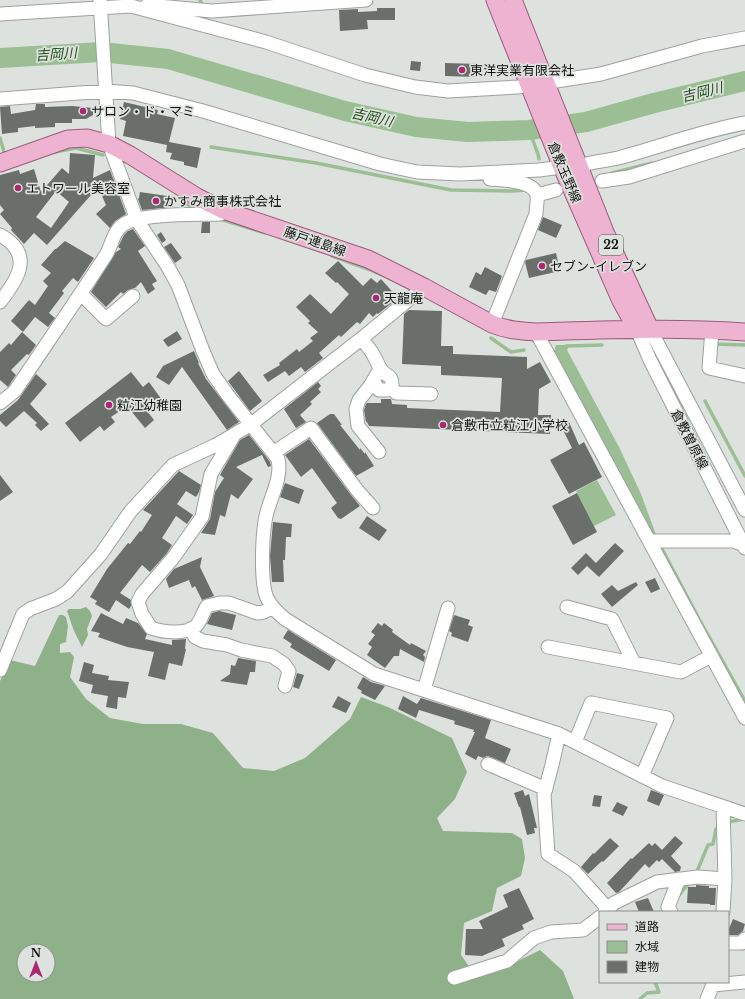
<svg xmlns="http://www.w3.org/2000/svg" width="745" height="999" font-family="'Libre Baskerville','Noto Sans JP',serif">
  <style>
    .forest { fill: #8fb189; fill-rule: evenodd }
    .water { fill: #9bbe95 }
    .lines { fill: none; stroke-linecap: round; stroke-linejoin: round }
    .stream { stroke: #9bbe95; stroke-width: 3.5 }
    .river { stroke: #9bbe95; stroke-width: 20 }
    .building { fill: #6b6f6b; fill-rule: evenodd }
    .minor-casing { stroke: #9da19d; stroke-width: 15 }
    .major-casing { stroke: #995a79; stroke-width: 19 }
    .minor { stroke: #fff; stroke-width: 13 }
    .major { stroke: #eeb3d0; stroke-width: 17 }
    .poi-dot { fill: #aa2773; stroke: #dee2de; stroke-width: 1.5 }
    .labels { text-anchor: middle; stroke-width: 3.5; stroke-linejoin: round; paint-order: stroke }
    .shield { fill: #dee2de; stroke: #4f514f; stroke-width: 1 }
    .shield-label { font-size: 12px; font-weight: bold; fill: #121312 }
    .poi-label { font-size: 13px; fill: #121312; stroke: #dee2de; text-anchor: start }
    .street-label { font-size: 13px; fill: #121312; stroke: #dee2de }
    .water-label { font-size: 14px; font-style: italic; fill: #204f19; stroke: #dee2de }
  </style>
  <rect width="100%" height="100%" fill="#dee2de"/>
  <path class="forest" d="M86 607 90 611 92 616 87 629 88 635 82 647 74 631 67 611 69 609H80Z
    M59 615H63L66 617 68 626 66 642 60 644V653L70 652 74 657 70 677 86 699 110 718 143 724H181L213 733 243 768 274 771 305 758 350 719 361 697 388 707 452 738 467 772 455 799 437 818 443 831 512 833 522 839 525 858 521 876 497 888 492 911 464 923 461 955 476 976 510 965 540 950 563 971 574 999H0V681L10 660 35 666ZM24 951H48V975H24Z"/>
  <path class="water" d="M556 345H570L567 350 620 449 641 494 655 532 656 536 652 533 554 352Z
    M597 480 616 515 594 526 576 491Z"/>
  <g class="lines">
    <path class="stream" d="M200 0 202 5
      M529 130 538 154 539 159
      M0 138 4 152
      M211 147 316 163 451 190 513 191 525 190
      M55 152 76 148 103 155
      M612 173 652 163
      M182 202 199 210
      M220 219 265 233
      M332 256 368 269 382 275
      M491 338 511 352 524 350
      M714 344 745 345
      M566 346 602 345
      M705 401 745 476
      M660 545 699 619 745 701
      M728 822 744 819
      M698 869 708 845 713 844 716 829
      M678 896 689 883
      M640 999 647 993 659 992 655 982"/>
    <path class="river" d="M0 58 101 52 168 59 345 111 416 127 468 132 529 130 586 122 654 103 745 81"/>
  </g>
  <path class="building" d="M377 8H395V20H367L368 29 340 31 339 10 358 9V12L377 11Z
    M411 61 421 62 420 71 410 70Z
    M445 63 479 64 478 77 445 76Z
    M124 102 158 110 157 114 175 118 169 142 201 148 197 168 184 165V162L170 159 172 153 166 152 167 145 123 136 126 121 120 119Z
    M36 104H45V107L72 106 93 108V115L86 119H72V123H55V127L35 128V126L18 128V132L2 134 0 107 10 106 11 114 35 110Z
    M70 153 95 155 93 178 110 170 126 214 115 221 110 228 96 214 106 205 98 187 47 245 34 233 24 244 11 230 12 228 0 214 4 210 0 205V175L19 170 20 174 34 169 41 192 62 168 69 174ZM56 191 69 202 51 228 36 217Z
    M140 192 174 197 173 207 142 210 138 199 139 198Z
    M543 217 562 225 556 238 538 230Z
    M202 222H210V233H201Z
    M133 229 145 246 138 251 157 281 152 284 155 289 148 294 141 282 135 288 128 290 123 294 121 292 106 307 91 292 116 252 121 249 118 247 124 235 128 231Z
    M161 232 166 240 162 243 157 235Z
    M65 241 94 258 78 282 73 278 62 291 64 293 49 313 55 318 48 327 35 317 23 332 11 321 29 300 35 305 48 286 43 281 51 273 41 265 55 249H56Z
    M171 243 182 258 175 263 164 247Z
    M556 253 560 271 529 278 525 262 526 260Z
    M338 261 363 286 371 278 377 283 381 279 398 298 378 314 377 313 373 317 369 313 360 324 357 322 341 337 339 335 319 353 323 358 305 372 301 367 289 376 285 371 268 382 263 375 280 365 279 363 297 349 299 352 313 341 310 338 318 332 308 323 310 321 296 307 310 294 331 314 349 294 337 282 336 283 325 273Z
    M485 267 502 276 496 292 489 290 486 295 469 287 476 272 481 275Z
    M409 310 442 311 441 346H453V354L527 357V369L540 362 551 382 539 389 538 415H551L550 434 369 426 367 422H366L364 410 366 404 367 403H381V399H391L392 404 407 405V408L500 412 502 378 441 375V366L402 364 404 314Z
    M177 331 182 339 168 347 163 340Z
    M22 332 36 345 29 355 27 354 11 370 16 375 8 387 0 380V352L9 343 11 345Z
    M194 351 199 363H198L206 379 239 422 227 430 182 367 169 385 156 377 163 366Z
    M239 371 262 401 250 411 228 381Z
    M131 372 143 387 149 382 162 400 147 411 154 420 145 428 127 406 111 417 115 422 104 431 100 426 80 442 65 423Z
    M36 374 47 384 30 404 49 424 41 431 35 425 37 423 24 411 6 427 0 421V415L18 400Z
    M318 382 321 386 318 389 321 392 310 402 312 404 300 415 306 422 296 428 284 409Z
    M330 414H334L342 425H340L360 450V448L365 454V452L374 466 356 476 317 423Z
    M569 422 579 445 584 442 602 477 569 494 550 460 572 448 561 426Z
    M249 435 264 454 236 467 253 479 238 499 231 494 225 517 220 515 215 535 201 533 210 519 215 492 224 478 220 475 240 440Z
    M309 439 351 495 360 506 341 519 338 518 331 508 337 503 312 468 301 477 285 455Z
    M264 454 270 462 271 466 268 467 262 455Z
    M179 471 201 485 199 492 196 497 186 491 177 504 193 515 187 524 176 516 162 538 172 545 167 553 150 572 142 565 120 593 131 600V606L129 609 116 600 109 612 95 604 97 601 90 597 107 569 128 543 130 544 140 531 141 532 152 515 143 510Z
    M0 475 13 492 0 501Z
    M285 483 304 490 299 504 280 497Z
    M577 493 597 532 573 545 552 506Z
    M367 516 387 530 379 541 359 528Z
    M273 522 292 524 291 537H286L285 560H283L284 582H272L270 556Z
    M615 543 624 551 599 577 587 566 578 575 571 568 586 553 596 563Z
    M202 557 200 567 214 596 202 600 195 586 192 588 189 580 169 588 166 579 174 569Z
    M655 578 660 589 651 593 645 582Z
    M636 582 638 585 612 607 601 594 612 585 618 591Z
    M219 611 236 615 232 630 207 624 212 613Z
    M101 613 123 624 126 618 138 623 147 634 145 639 172 645V640L186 639 185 649H186L182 666 169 663 165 680 148 676 154 652 127 647 98 637 100 633 91 631Z
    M454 615 470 620 468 625 473 627 468 642 451 636 452 633 449 631Z
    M378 623 382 626 384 623 393 630 392 632 410 645 411 643 426 651 423 655 425 657 424 662 400 649 399 656H394L385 668 367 655 372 647 368 644 375 635 371 632Z
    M288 630 336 660 329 671 290 647 292 644 283 638Z
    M238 658 256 661 255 672H250L247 685 220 681 230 674 231 665 235 666Z
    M84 662 94 665 92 673 109 676 108 680 129 682 126 698 118 697 117 709 106 707 108 696 91 693 93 685 79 681Z
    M297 673 304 675 299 689 293 687Z
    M363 677 371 682 385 686 375 700 361 693 362 691 357 688Z
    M338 696 351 703 346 713 332 707Z
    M403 696 417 704 421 698 491 720 485 738 511 749 505 763 491 757 487 756 483 758 478 756 476 760 465 754 475 732H473L474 730 454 724 455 721 419 710 416 718 398 709Z
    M523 790 525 796 529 794 537 828H534L535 833 527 835 520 807H519L514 793Z
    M651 790 664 795 659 806 647 801Z
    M594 795 602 796 600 807 592 806Z
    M617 802 628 807 623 816 612 811Z
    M675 836 683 843 671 856 681 867 680 871 675 872 662 859 659 862 657 860 649 868 645 864 619 892 616 893 607 883 631 858 632 859 649 843 652 846 655 843 662 850Z
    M610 838 619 846 603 862 602 861 588 874 581 867 593 853 594 854Z
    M696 885 709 886V888H716L715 905H710V904L687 903 688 887H696Z
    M519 888 534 919 522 925 524 929 502 939 505 946 482 956 465 955 466 929H483L479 921 508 907 503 895Z
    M648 898 654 912H639L635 902Z
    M733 919 745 924 743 931 738 935H728V931Z"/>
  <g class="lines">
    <defs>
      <path id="minor" d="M100 0 109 144 137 220 168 267 178 285 203 351 213 374 227 394 278 459C282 477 272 494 267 512 262 530 260 582 267 598 271 607 278 613 285 619L374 674 559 734 662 786 745 814
        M147 5 212 11 366 0
        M0 14 131 6 266 42 365 75 415 87 448 91 518 87 601 74 702 46 745 38
        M0 99 106 91 133 93 203 111 380 164 417 172 460 174 539 170 562 167
        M579 166C591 162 605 161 618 158 660 147 701 131 745 123
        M490 179C503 180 533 180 537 195 538 200 536 208 536 214L492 324
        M602 181 629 177 745 141
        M537 195 556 190
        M0 235C34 254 19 278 0 302
        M81 294 106 319 133 296
        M650 329 745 510
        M637 330 650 360 745 548
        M712 330 709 368 745 376
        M536 332 745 718
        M361 339C371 349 374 356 380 368 385 378 393 372 392 388L396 393 431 394
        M373 381 379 390H386L392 388
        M0 403 15 391C45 346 76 301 106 255 112 245 113 231 124 224 143 213 197 215 220 214L223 210
        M233 437 211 474 202 517 173 558 142 594 138 602 142 614 151 628C162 632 186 635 196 626 201 621 203 612 207 606L220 603H229L257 613 264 612 272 607
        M379 452 358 426 356 409 359 400 370 386 380 369
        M273 453 311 428 357 490 373 508
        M649 541H733L744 545
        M567 607 612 619 634 663
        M190 629 195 637 203 641 227 645 241 650 272 656 284 664 289 671 285 686
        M548 647 681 672 711 656
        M0 670 23 614 30 609 56 599 67 592 101 554 130 512 173 465 216 445 250 425 361 339 424 287
        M424 690 448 608
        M559 734 552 765 544 795 548 854 574 871 608 909
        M575 742 591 703 667 718 642 776
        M488 764 546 789
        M605 912 614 903 657 882 698 877 725 879
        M671 912 668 907 679 879
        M723 912 725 879 723 807
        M728 943H742L745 939
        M454 978 507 961 534 938 551 932 583 930 600 917
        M713 985 745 982
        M707 999 714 982"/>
      <path id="major" d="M495 0 562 167 621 301 637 330
        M513 0 605 232 650 329
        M0 163 68 139 87 138 109 144 130 155 197 197 223 210 368 259 424 287 492 324C507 330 520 331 536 332 605 330 675 327 745 332"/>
    </defs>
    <use href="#minor" class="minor-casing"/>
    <use href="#major" class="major-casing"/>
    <use href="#minor" class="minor"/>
    <use href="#major" class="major"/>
  </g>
  <g class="poi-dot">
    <circle cx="462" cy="70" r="4"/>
    <circle cx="83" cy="111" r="4"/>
    <circle cx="18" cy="188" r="4"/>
    <circle cx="156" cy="201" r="4"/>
    <circle cx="542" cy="266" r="4"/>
    <circle cx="376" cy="298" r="4"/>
    <circle cx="109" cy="405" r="4"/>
    <circle cx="443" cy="425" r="4"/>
  </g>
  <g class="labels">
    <rect class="shield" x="599" y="235" width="24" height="20" rx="3"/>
    <g class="shield-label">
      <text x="611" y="249">22</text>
    </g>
    <g class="poi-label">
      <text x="470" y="75">東洋実業有限会社</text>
      <text x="91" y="116">サロン・ド・マミ</text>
      <text x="26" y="193">エトワール美容室</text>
      <text x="164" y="206">かすみ商事株式会社</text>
      <text x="550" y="271">セブン-イレブン</text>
      <text x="384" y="303">天龍庵</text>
      <text x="117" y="410">粒江幼稚園</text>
      <text x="451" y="430">倉敷市立粒江小学校</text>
    </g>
    <g class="street-label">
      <text transform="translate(565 172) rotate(67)" y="5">倉敷玉野線</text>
      <text transform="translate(315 241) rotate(19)" y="5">藤戸連島線</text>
      <text transform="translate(690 439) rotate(63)" y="5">倉敷曽原線</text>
    </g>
    <g class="water-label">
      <text transform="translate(56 54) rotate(-4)" y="5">吉岡川</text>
      <text transform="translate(702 92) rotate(-14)" y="5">吉岡川</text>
      <text transform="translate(372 117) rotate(13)" y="5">吉岡川</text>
    </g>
  </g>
  <rect x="599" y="911" width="130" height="72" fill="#dee2de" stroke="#8c8f8c"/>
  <rect x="607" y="924" width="20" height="6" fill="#eeb3d0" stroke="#8c8f8c"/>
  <text x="635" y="931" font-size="12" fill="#121312">道路</text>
  <rect x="607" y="941" width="20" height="12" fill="#9bbe95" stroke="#8c8f8c"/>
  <text x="635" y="951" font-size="12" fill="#121312">水域</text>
  <rect x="607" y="961" width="20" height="12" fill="#6b6f6b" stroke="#8c8f8c"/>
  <text x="635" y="971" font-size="12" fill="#121312">建物</text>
  <g transform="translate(36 963)"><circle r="19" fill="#dee2de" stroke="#8c8f8c"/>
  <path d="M0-3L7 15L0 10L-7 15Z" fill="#aa2773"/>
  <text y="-6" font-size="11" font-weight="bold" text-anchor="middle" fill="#121312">N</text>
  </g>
</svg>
